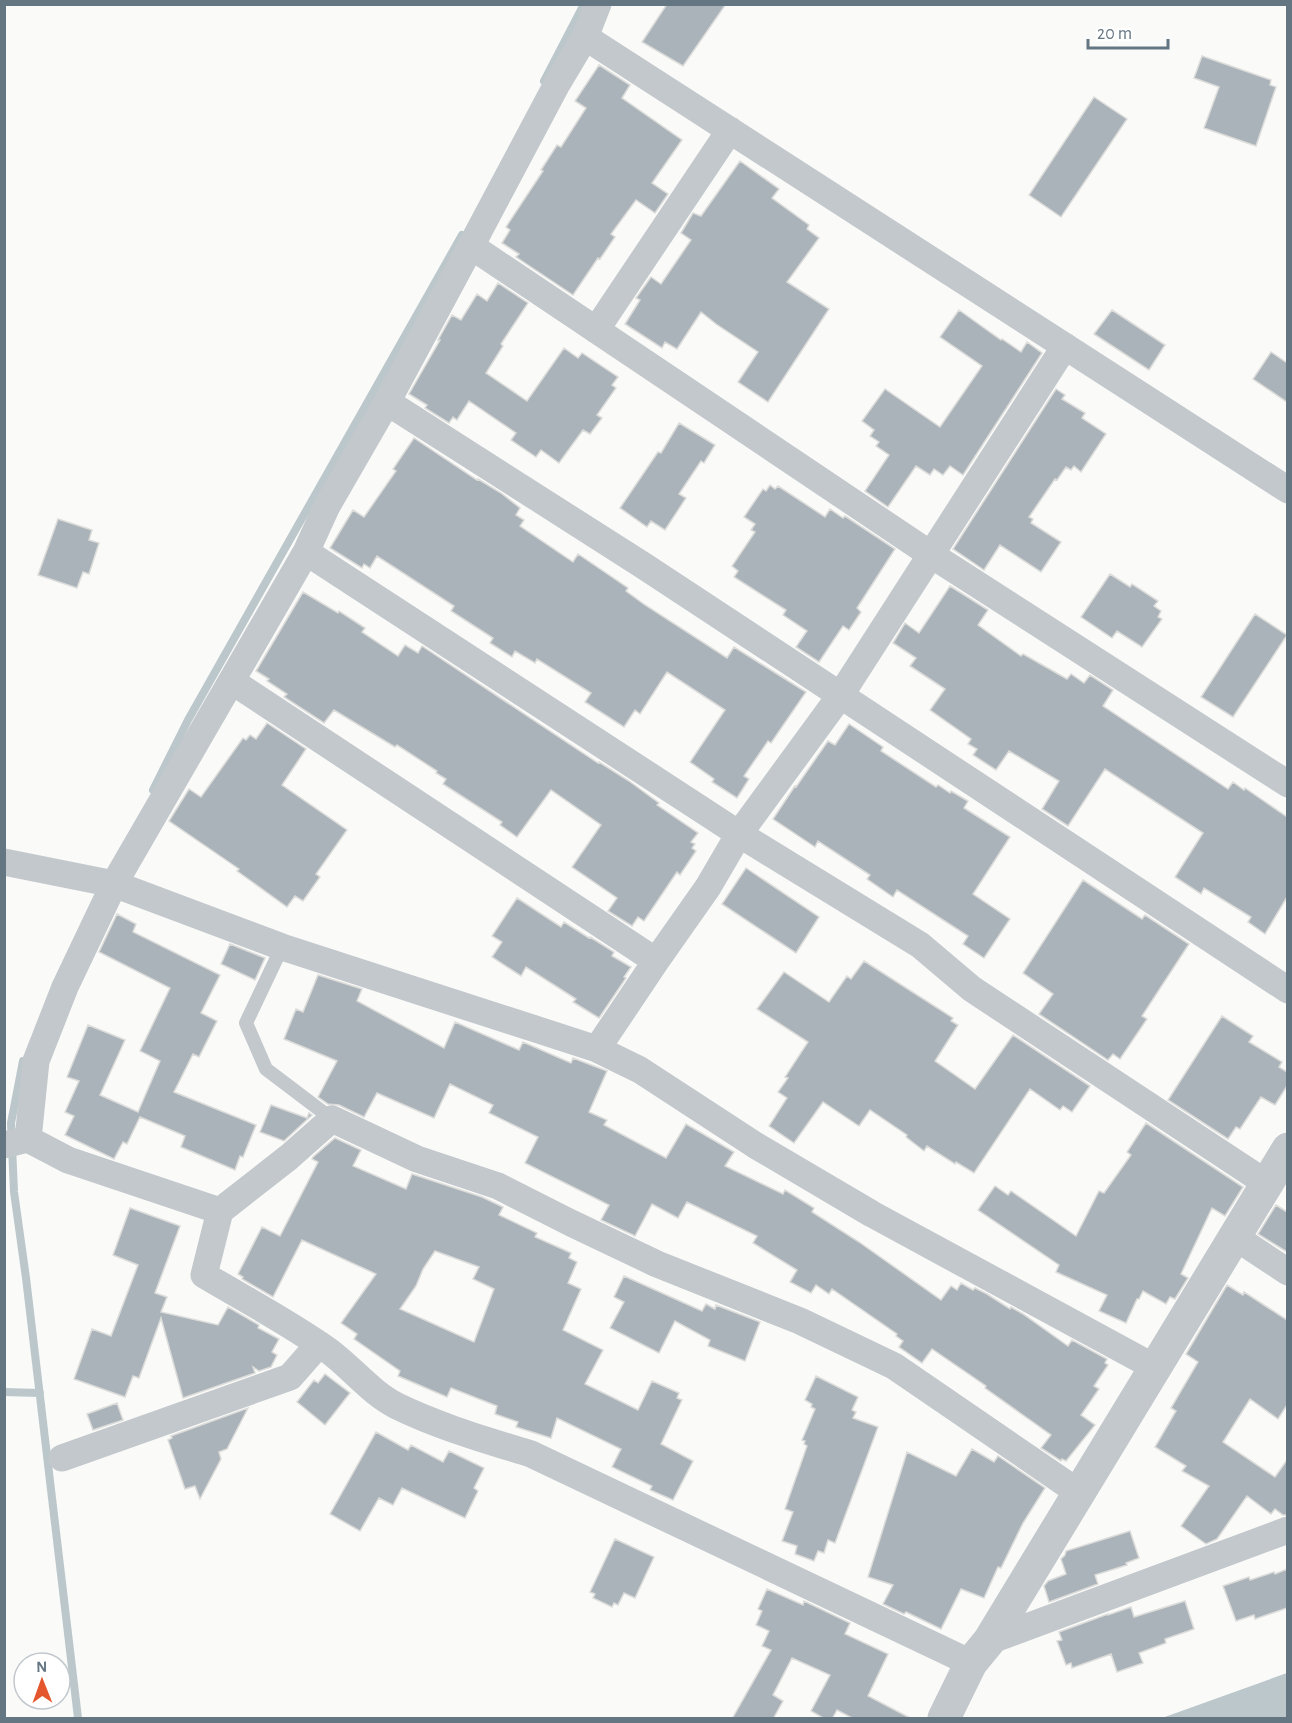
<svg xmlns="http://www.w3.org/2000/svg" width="1292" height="1723" font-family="'Alegreya Sans',sans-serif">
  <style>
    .water { fill: #bbc7cb }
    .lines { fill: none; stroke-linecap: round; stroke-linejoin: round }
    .stream { stroke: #bbc7cb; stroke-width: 8 }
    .building { fill: #aab3b9; stroke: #dcdcda; stroke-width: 1.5; fill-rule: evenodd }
    .service { stroke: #c3c8cc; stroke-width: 14 }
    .minor { stroke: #c3c8cc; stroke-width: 27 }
    .tertiary { stroke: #c3c8cc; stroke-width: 33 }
  </style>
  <rect width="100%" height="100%" fill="#fafaf8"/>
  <path class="water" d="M1287 1673V1718H1162Z"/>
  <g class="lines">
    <path class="stream" d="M544 81 584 4
      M153 790 188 720 462 235
      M23 1061 11 1123 14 1192 26 1278 78 1718
      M4 1392 40 1393"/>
  </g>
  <path class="building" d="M667 4H726L683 66 642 42Z
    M1202 56 1271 80 1270 85 1276 87 1256 146 1204 128 1219 87 1194 78Z
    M599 65 630 85 622 98 682 140 652 183 668 194 655 213 636 200 611 234 615 237 600 259 598 258 573 295 516 257 519 254 502 243 510 230 506 227 543 171 541 170 557 145 561 147 586 108 575 101Z
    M1094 97 1127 119 1061 217 1029 195Z
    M740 161 779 189 772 198 809 225 807 229 819 238 787 282 829 309 768 402 738 382 758 352 716 324 701 312 677 349 665 342 662 348 625 324 640 300 636 298 651 277 661 284 691 240 681 233 693 213 701 216Z
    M498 283 528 303 501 344 503 346 486 373 527 401 564 348 578 358 582 353 618 377 612 385 616 388 597 415 602 418 590 434 583 430 559 463 541 450 536 457 511 440 516 433 469 401 457 420 453 417 449 423 425 408 427 405 409 394 440 340H438L452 315 461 320 477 294 487 301Z
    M959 310 1001 340 1002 339 1021 352 1027 342 1042 353 963 475 950 466 943 475 934 469 930 475 916 466 888 507 865 491 889 455 876 446 879 442 870 436 874 430 862 421 885 389 940 427 982 366 940 337Z
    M1112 310 1165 345 1149 370 1094 334Z
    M1271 352 1287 363V402L1253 379Z
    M1056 389 1065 395 1062 399 1085 413 1082 418 1106 434 1081 472 1074 466 1071 470 1066 467 1057 480 1055 479 1029 517 1033 519 1031 523 1061 542 1041 572 1000 545 984 570 953 549Z
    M679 423 715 445 704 463 701 461 679 494 686 498 665 530 651 521 647 527 620 508 658 452 661 453Z
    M414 438 477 480 478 479 501 493 520 508 516 515 524 520 520 526 573 562 578 554 628 588 626 591 645 605 727 658 734 647 806 692 771 743 768 741 744 776 749 779 737 798 712 782 714 779 690 762 725 710 667 672 640 714 635 710 624 727 585 702 591 693 537 659 535 663 515 651 512 657 490 643 493 638 451 611 454 606 377 556 370 568 364 564 362 568 330 548 353 510 364 517 396 471 393 469Z
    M770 485 775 489 778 486 825 517 830 509 843 518 845 516 895 549 857 608 861 612 849 630 843 626 819 662 796 647 807 631 783 615 786 610 734 577 738 571 732 566 755 532 751 530 755 524 744 517 763 489 766 491Z
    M58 519 92 530 89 540 99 543 89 574 83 572 77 588 38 575Z
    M1110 574 1130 587 1132 584 1158 601 1154 606 1161 611 1158 617 1162 619 1142 647 1117 631 1112 638 1081 617Z
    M950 586 988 610 978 625 1021 656 1023 654 1067 679 1071 674 1084 683 1090 675 1113 690 1103 706 1228 789 1233 782 1244 790 1245 788 1287 817V897L1265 934 1248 922 1251 917 1204 888 1201 894 1175 877 1203 833 1105 769 1068 826 1042 809 1059 781 1009 751 996 770 973 755 977 749 968 744 971 739 930 710 945 689 910 666 916 658 893 643 905 623 919 633Z
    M303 592 338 613 339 611 365 628 362 632 398 656 405 645 418 653 422 646 598 763 599 762 629 781 659 803 657 805 698 833 691 842 695 844 692 848 696 851 680 875 677 872 644 921 638 917 632 926 608 911 617 898 572 867 601 825 551 790 517 837 500 825 502 822 443 784 446 779 436 773 437 771 397 745 395 747 334 710 324 723 284 697 287 694 267 681 269 679 256 671Z
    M1255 614 1287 635 1233 717 1201 697Z
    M267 723 306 749 282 785 347 830 316 874 320 877 303 901 295 896 287 907 237 871 239 869 169 821 189 789 201 797 243 738 246 740 250 735 256 739Z
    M849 724 883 747 881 751 936 787 938 785 950 793 951 791 968 801 964 808 1010 837 973 894 1010 919 984 958 963 944 968 936 897 890 893 897 867 879 870 875 818 841 815 847 773 819 795 786 796 787 828 741 835 745Z
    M746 868 819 917 796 953 722 904Z
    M1083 880 1142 919 1145 915 1189 944 1142 1016 1147 1019 1120 1059 1113 1054 1108 1060 1039 1014 1053 994 1023 973Z
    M517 898 561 927 564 922 589 938 590 937 614 952 612 956 631 967 624 977 626 978 599 1018 573 1002 576 999 526 967 521 976 492 957 502 942 492 936Z
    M117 914 136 924 133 932 220 975 201 1013 217 1021 199 1057 193 1054 174 1092 256 1125 243 1157 240 1156 235 1170 181 1147 185 1136 140 1117 127 1144 123 1142 114 1159 65 1135 74 1116 65 1112 79 1081 67 1077 88 1025 125 1040 100 1095 138 1112 160 1061 140 1051 170 988 99 952Z
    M230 944 265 958 255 980 221 964Z
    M864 961 953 1018 951 1021 958 1025 935 1061 975 1089 1013 1035 1090 1086 1072 1112 1063 1106 1060 1110 1030 1089 974 1173 956 1162 955 1164 927 1146 924 1151 906 1137 907 1135 870 1110 859 1126 823 1102 794 1143 769 1126 787 1098 778 1092 788 1078 785 1077 808 1042 757 1009 784 972 829 1002 847 976 851 979Z
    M318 975 362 989 357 1001 444 1048 455 1022 519 1050 523 1042 571 1063 573 1058 607 1071 589 1112 607 1120 604 1125 666 1158 686 1124 734 1152 725 1166 783 1194 785 1190 814 1208 812 1212 859 1242 941 1300 951 1286 957 1290 961 1283 973 1290 975 1288 987 1294 1010 1309 1011 1307 1023 1314 1068 1346 1072 1340 1107 1359 1105 1363 1108 1365 1094 1386 1099 1389 1081 1415 1095 1425 1066 1461 1062 1459 1061 1461 1041 1448 1051 1435 985 1388 986 1386 932 1349 922 1363 899 1347 903 1341 896 1336 897 1334 832 1289 829 1294 816 1285 811 1293 790 1282 797 1270 753 1243 757 1236 687 1202 678 1218 652 1204 635 1236 601 1220 609 1205 525 1163 538 1137 489 1113 493 1105 450 1084 434 1118 377 1093 364 1117 339 1105 328 1104 318 1097 337 1061 284 1039 296 1009 303 1012Z
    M1222 1016 1253 1036 1249 1042 1282 1062 1279 1067 1287 1072V1086L1275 1105 1261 1097 1240 1129 1236 1127 1228 1139 1168 1100Z
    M271 1105 307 1118 309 1113 312 1115 284 1141 260 1132Z
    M1146 1123 1243 1187 1225 1216 1212 1208 1181 1274 1188 1278 1175 1299 1170 1297 1166 1304 1143 1291 1139 1299H1137L1126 1323 1099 1311 1107 1295 1056 1272 1059 1265 978 1210 995 1186 1008 1195 1011 1191 1076 1236 1099 1191 1104 1193 1131 1155 1127 1152Z
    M335 1138 361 1150 353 1166 406 1189 412 1174 482 1197 503 1207 499 1215 537 1233 535 1237 571 1253 569 1258 577 1262 568 1283 581 1289 563 1330 603 1350 585 1384 638 1410 652 1381 679 1393 677 1398 682 1400 661 1444 693 1461 673 1500 650 1490 652 1486 612 1467 621 1449 557 1418 551 1438 516 1427 518 1422 495 1414 497 1406 451 1388 447 1397 398 1376 400 1371 354 1339 357 1334 341 1323 376 1274 302 1240 273 1297 242 1279 243 1277 238 1274 262 1227 280 1236 318 1162 312 1159 313 1157ZM435 1251 479 1267 473 1279 494 1289 474 1342 400 1309 416 1286 423 1269Z
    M1276 1205 1287 1212V1252L1258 1234Z
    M130 1208 180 1226 155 1293 167 1297 161 1312 218 1325 228 1307 259 1325 258 1328 279 1339 272 1352 277 1355 271 1367 259 1371 253 1367 255 1373 183 1398 161 1318 139 1378 133 1376 125 1397 74 1379 92 1329 111 1336 138 1265 113 1255Z
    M624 1276 702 1311 706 1304 715 1309 716 1305 760 1322 745 1361 708 1346 710 1340 675 1321 659 1353 610 1328 624 1302 614 1297Z
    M1227 1285 1243 1295 1244 1292 1287 1320V1405L1278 1419 1250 1399 1223 1442 1275 1477 1287 1460V1515H1283L1275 1509 1271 1514 1247 1496 1217 1539 1206 1544 1181 1526 1209 1486 1182 1471 1186 1466 1155 1447 1176 1411 1171 1408 1198 1362 1186 1354Z
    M325 1374 350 1393 325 1425 297 1402 314 1380 318 1383Z
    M816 1376 858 1397 852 1410 856 1412 853 1418 878 1427 835 1543 828 1540 824 1553 818 1551 814 1561 795 1554 797 1546 782 1541 793 1512 785 1509 807 1446 804 1444 805 1441 802 1440 815 1409 811 1407 812 1404 805 1400Z
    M117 1403 123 1420 93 1430 87 1414Z
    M248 1408 227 1449 219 1452 221 1459 200 1499 195 1486 185 1489 168 1440 172 1438 171 1436Z
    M376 1432 408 1450 411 1445 443 1462 449 1451 484 1468 474 1488 478 1491 465 1518 402 1488 393 1505 379 1498 360 1531 330 1514Z
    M972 1449 994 1462 998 1456 1045 1488 1023 1523 1001 1568 998 1567 984 1598 961 1589 941 1629 906 1612 904 1614 883 1604 893 1585 868 1577 907 1452 956 1476Z
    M1130 1531 1139 1558 1126 1563 1127 1565 1095 1575 1098 1584 1049 1602 1044 1586 1048 1581 1066 1574 1061 1559 1065 1555 1066 1551Z
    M615 1539 654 1557 635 1598 624 1593 618 1605 614 1603 612 1607 593 1598 595 1594 590 1592Z
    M1287 1569V1608L1255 1619 1254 1615 1236 1621 1223 1586 1249 1577 1250 1580 1274 1572 1275 1574Z
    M767 1589 803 1605 804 1601 850 1623 845 1634 888 1654 868 1696 912 1719H854L837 1710 832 1719H825L811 1711 830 1675 792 1658 773 1695 783 1701 773 1719H732L771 1650 762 1646 769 1631 756 1625 762 1611 758 1609Z
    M1185 1601 1194 1629 1165 1639 1166 1643 1139 1653 1143 1663 1117 1672 1111 1654 1072 1668 1071 1663 1066 1665 1057 1641 1062 1640 1059 1632 1108 1614V1615L1131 1607 1134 1617Z"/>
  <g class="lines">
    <path class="service" d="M282 947 246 1023 266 1069 332 1119"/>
    <path class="minor" d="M585 37 1288 490
      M471 246 930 554 1288 784
      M596 330 730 130
      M387 402 644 566 1288 990
      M306 552 739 834 920 945 972 989 1266 1183
      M233 682 656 961
      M4 862 114 884 282 947 597 1049 640 1070 755 1145 872 1214 1154 1367
      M597 1049 656 961 708 887 739 834 840 696 1065 346
      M28 1139 36 1061 65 987 114 884 306 552 327 506 387 402 471 246 557 84 585 37 598 4
      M4 1145 28 1139 68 1160 220 1211
      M1235 1237 1288 1272
      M62 1458 290 1377 319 1344
      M989 1641 1288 1530
      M971 1663 531 1454C486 1440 440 1427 397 1406 371 1393 352 1368 329 1351 290 1323 246 1300 204 1275L220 1211 289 1157 332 1119 417 1159 498 1186 571 1223 657 1264 800 1321 894 1366 1078 1492"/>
    <path class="tertiary" d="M944 1718 971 1663 989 1641 1288 1149"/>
  </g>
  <rect width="1292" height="1723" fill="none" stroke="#657683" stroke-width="12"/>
  <g transform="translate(42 1681) rotate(359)"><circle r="28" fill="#ffffff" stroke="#c1c8cd" stroke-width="1.5"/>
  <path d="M0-4.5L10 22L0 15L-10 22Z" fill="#e4572e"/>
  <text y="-9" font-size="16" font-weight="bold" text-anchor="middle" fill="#657683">N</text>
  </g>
  <path d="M1088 39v9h80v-9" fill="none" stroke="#657683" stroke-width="3"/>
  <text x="1097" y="39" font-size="18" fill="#657683" stroke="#ffffff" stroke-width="4.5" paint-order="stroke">20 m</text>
</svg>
